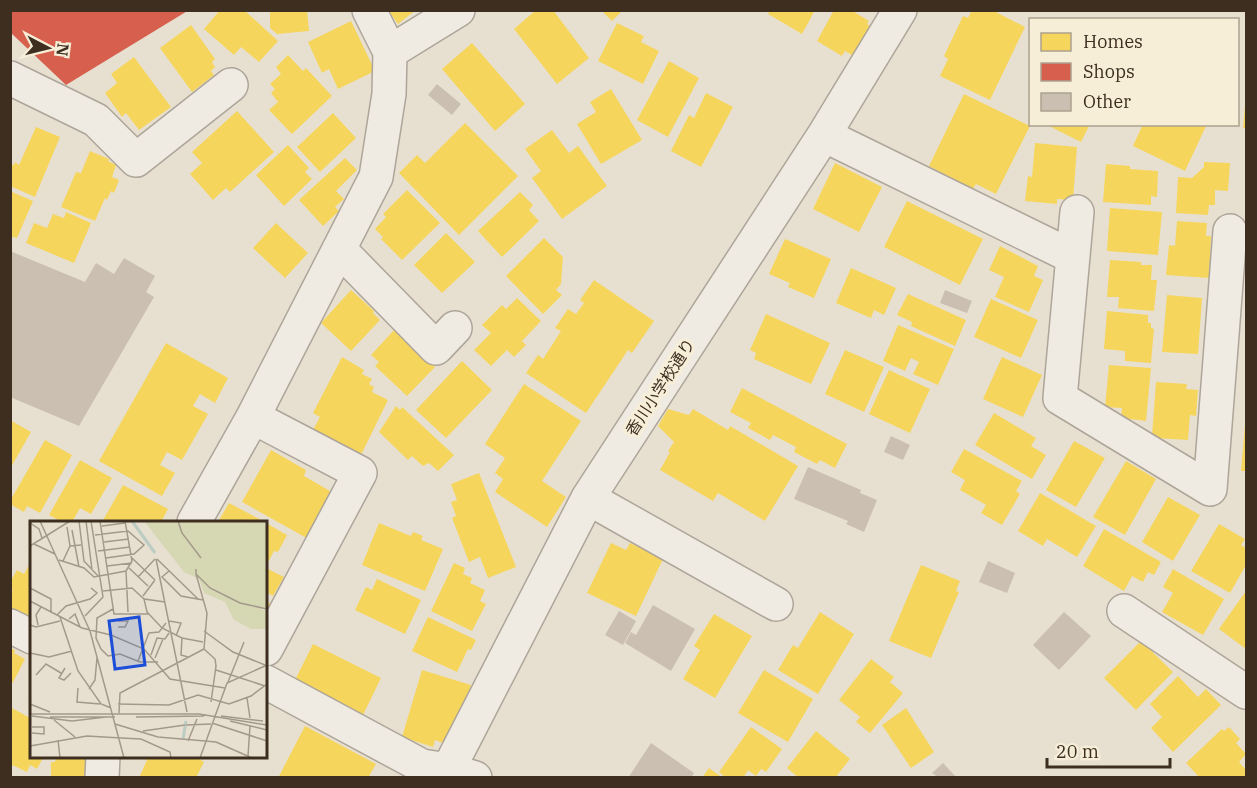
<svg xmlns="http://www.w3.org/2000/svg" width="1257" height="788" font-family="'IBM Plex Serif','Noto Sans JP',serif">
  <style>
    .homes { fill: #f6d55c }
    .shops { fill: #d6604d }
    .building { fill: #cbbfb2 }
    .lines { fill: none; stroke-linecap: round; stroke-linejoin: round }
    .minor-casing { stroke: #ada599; stroke-width: 36 }
    .minor { stroke: #efebe3; stroke-width: 33 }
    .labels { text-anchor: middle; stroke-width: 6; stroke-linejoin: round; paint-order: stroke }
    .street-label { font-size: 16px; fill: #3d2e20; stroke: #f7eed8 }
    .inset-river { fill: none; stroke: #bcccc2; stroke-width: 3 }
    .inset-road { fill: none; stroke: #a3998a; stroke-width: 1.5 }
    .view { fill: #1d4ed8; fill-opacity: 0.15; stroke: #1d4ed8; stroke-width: 3 }
    .inset-edge { fill: none; stroke: #3d2e20; stroke-width: 3 }
  </style>
  <rect width="100%" height="100%" fill="#e7e0d1"/>
  <path class="homes" d="M220 10H244L278 41 259 62 241 47 234 55 204 29Z
    M270 10H307L309 31 277 34 270 28Z
    M388 10H416L398 24Z
    M536 10H553L589 58 557 84 514 29Z
    M601 10H623L612 21Z
    M770 10H815L802 34 768 14Z
    M834 10H851L869 21 867 24 872 27 855 57 845 51 842 56 817 41Z
    M972 10H992L1025 27 990 100 940 76 948 59 944 56 963 16 968 18Z
    M351 21 375 71 338 89 329 69 322 73 308 42Z
    M617 23 644 36 641 42 659 51 643 84 598 61Z
    M191 25 215 59 212 62 215 67 211 71 214 75 192 92 160 48Z
    M472 43 525 104 495 131 442 69Z
    M288 55 303 71 306 68 332 96 292 134 269 110 278 102 271 93 275 89 270 84 281 74 276 67Z
    M134 57 171 107 139 130 126 113 122 117 105 93 117 83 111 74Z
    M669 61 699 78 668 137 637 120Z
    M611 89 642 140 601 164 577 124 596 112 590 102Z
    M706 93 733 107 701 167 671 151 689 115 694 118Z
    M964 94 1030 126 996 194 976 184 973 189 929 166Z
    M1245 105H1246V128H1243Z
    M237 111 274 152 230 192 226 188 213 200 190 174 202 163 192 152Z
    M333 113 356 138 320 172 297 147Z
    M465 123 518 176 459 235 399 173 417 155 425 163Z
    M1045 124H1090L1081 142Z
    M1143 124 1148 125 1207 124 1185 171 1133 146Z
    M36 127 60 137 35 197 10 186V164L14 165 15 162 19 165Z
    M552 130 569 153 578 146 607 186 562 219 532 178 541 171 525 149Z
    M1035 143 1077 147 1073 200 1057 199V204L1025 201 1028 176 1032 177Z
    M288 145 309 168 305 172 312 179 284 206 256 175Z
    M90 151 109 159 108 161 116 165 112 177 119 180 114 193 111 191 107 200 105 198 95 221 61 207 76 172 81 173Z
    M345 158 357 170 336 191 344 199 335 207 339 211 323 226 299 200Z
    M1204 162 1230 163 1228 191 1215 190V205H1209L1208 215 1176 213 1178 177 1192 178 1204 167Z
    M835 163 882 187 859 232 813 209Z
    M1106 164 1130 166V169L1158 171 1157 197 1151 196V205L1103 202Z
    M407 190 440 223 402 260 381 239 383 237 375 229 386 217 383 214Z
    M10 191 33 201 17 238 10 236Z
    M520 192 533 205 529 210 539 221 502 257 478 231Z
    M907 201 983 239 960 285 884 247Z
    M1110 208 1162 212 1158 255 1107 251Z
    M66 212 91 223 74 263 26 243 34 223 47 228 53 214 64 218Z
    M1177 221 1207 223 1206 236H1211L1209 278 1166 275 1169 245 1175 246Z
    M276 223 308 253 285 278 253 248Z
    M446 233 475 262 442 293 414 265Z
    M544 238 563 257 561 284 556 290 562 295 543 314 506 276Z
    M785 239 831 259 814 298 788 287 790 283 769 274Z
    M1000 246 1038 266 1034 276 1043 280 1029 312 995 297 1004 277 989 270Z
    M1110 260 1141 262V265H1152L1151 280H1157L1154 311 1118 308 1119 297H1107Z
    M851 268 896 288 884 315 874 310 871 318 836 303Z
    M594 280 654 321 632 353 628 350 586 413 526 373 538 355 543 359 561 331 555 328 568 309 576 314 584 303 580 300Z
    M351 290 374 311 373 313 380 320 351 351 321 323Z
    M908 294 966 320 955 346 911 326 912 322 897 315Z
    M1167 295 1202 298 1198 354 1162 352Z
    M517 298 541 321 522 341 526 345 514 357 507 350 491 366 474 350 491 333 482 325 502 305 506 309Z
    M991 299 1038 320 1021 358 974 337Z
    M1107 311 1148 315V323H1151V328L1154 329 1151 363 1125 361V351L1104 349Z
    M766 314 830 343 811 384 754 359 756 353 750 350Z
    M898 325 954 349 938 385 913 374 919 362 911 358 905 371 883 361Z
    M395 329 435 367 407 396 375 366 379 362 371 355Z
    M166 343 228 378 215 403 200 394 193 406 208 414 182 460 167 452 160 465 175 473 162 496 99 461Z
    M845 350 884 367 864 412 825 394Z
    M342 357 364 370 362 374 372 379 369 384 374 387 372 392 388 400 361 455 313 430 320 417 313 413Z
    M1002 357 1042 375 1023 417 983 399Z
    M462 361 492 390 446 438 416 410Z
    M1109 365 1151 368 1146 421 1121 418 1122 408 1105 407Z
    M889 370 930 389 910 433 869 414Z
    M1156 382 1187 384 1186 389 1198 390 1196 416 1190 415 1188 440 1155 438 1156 435H1152Z
    M524 384 581 421 542 481 566 497 547 527 495 492 503 479 495 473 505 458 485 444Z
    M742 388 847 444 835 468 820 460 817 464 794 452 796 447 773 435 770 440 748 428 751 423 730 412Z
    M396 406 400 410 402 407 454 455 438 471 429 463 423 466 412 456 408 460 379 432Z
    M668 409 689 415 693 409 728 430 730 426 798 466 765 521 718 493 713 501 660 470 670 452 668 451 674 442 658 426Z
    M994 413 1036 438 1031 446 1046 455 1032 479 975 445Z
    M10 420 31 432 10 469Z
    M1245 424H1246V471H1241Z
    M45 440 72 455 40 513 27 506 24 512 10 504V501Z
    M1074 441 1105 458 1076 507 1046 490Z
    M964 449 1022 481 1016 491 1020 494 1002 525 981 513 986 505 960 490 965 480 951 472Z
    M271 450 306 470 304 476 337 495 312 541 242 502Z
    M80 460 112 478 91 514 80 508 72 522H62L49 515Z
    M1126 461 1156 479 1125 535 1093 517Z
    M479 473 516 567 488 578 480 557 469 562 452 518 456 516 451 502 457 500 451 484Z
    M123 485 168 509 161 522H102Z
    M1040 493 1096 526 1077 557 1047 539 1043 546 1018 531Z
    M1168 497 1200 515 1173 561 1142 542Z
    M229 503 265 522H218Z
    M266 523 287 535 278 552 274 551 266 566Z
    M379 523 411 536 413 532 423 536 421 540 443 549 425 591 362 565Z
    M1219 524 1245 539 1241 545 1246 548V565L1230 593 1191 571Z
    M1104 529 1161 562 1154 575 1148 572 1143 582 1132 576 1124 591 1083 566Z
    M611 543 626 550 630 543 663 559 636 616 587 593Z
    M32 560V614L30 618 10 608V595L13 590 10 588V582L17 570 24 574Z
    M454 563 465 568 463 574 472 578 470 583 485 590 480 601 486 604 472 631 431 611Z
    M921 565 960 581 956 591 959 592 931 658 889 641Z
    M266 568 284 577 273 596 266 592Z
    M1173 569 1224 599 1203 635 1162 612 1173 593 1163 587Z
    M377 579 421 600 405 634 355 610 366 587 372 590Z
    M1246 591V649L1219 629Z
    M266 601 271 604 266 615Z
    M820 612 854 634 818 694 778 670 793 645 798 648Z
    M714 614 752 636 715 698 683 679 700 650 694 646Z
    M428 617 476 640 471 650 468 649 457 672 412 651Z
    M1141 641 1173 672 1136 710 1104 678Z
    M313 644 381 678 362 717 294 682Z
    M10 648 15 650 14 653 25 659 10 688Z
    M871 659 894 677 890 682 903 693 870 733 856 722 860 717 839 700Z
    M422 670 471 685 455 733 446 744 435 740 433 747 402 737Z
    M764 670 813 699 788 742 738 713Z
    M1178 676 1198 697 1206 689 1221 705 1173 752 1151 728 1162 717 1150 704Z
    M10 707 32 719V756H44L37 769 30 765 27 772 10 764Z
    M906 708 934 752 911 768 882 725Z
    M305 726 376 764 368 778H278Z
    M751 727 782 749 766 772 761 769 756 776 748 770 743 778H726L719 772Z
    M1229 727 1240 739 1236 743 1246 754 1239 762 1246 770V778H1200L1186 763 1222 729 1224 731Z
    M816 731 850 759 835 778H799L787 768Z
    M56 756H87L86 778H51V762H55Z
    M140 756H194L204 762 196 778H139L147 760Z
    M709 768 723 778H702Z"/>
  <path class="shops" d="M10 10H189L66 85 10 32Z"/>
  <path class="building" d="M437 84 461 104 452 115 428 95Z
    M10 251 85 282 96 263 114 274 124 258 155 276 146 292 154 297 79 426 10 397Z
    M945 290 972 301 967 313 940 303Z
    M891 436 910 445 903 460 884 452Z
    M808 467 861 490 860 493 877 500 864 532 846 524 848 521 794 499Z
    M988 561 1015 573 1007 593 979 582Z
    M653 605 695 629 671 671 625 643 631 632 636 635Z
    M619 611 636 621 623 645 605 635Z
    M1064 612 1091 636 1059 670 1033 645Z
    M651 743 694 773 691 778H628Z
    M943 763 957 778H939L932 773Z"/>
  <g class="lines">
    <defs>
      <path id="minor" d="M390 52 458 10
        M10 78 96 120 136 160 231 85
        M824 135 1073 257
        M1077 212 1060 398 1210 489 1230 231
        M339 249 436 348 455 328
        M253 417 360 473 266 649
        M588 498 776 604
        M194 522 253 417 376 177 389 94 390 52 369 10
        M1124 611 1246 692
        M10 626 32 637
        M266 682 422 766 449 770 475 778
        M102 778 103 756
        M444 778 588 498 824 135 900 10"/>
    </defs>
    <use href="#minor" class="minor-casing"/>
    <use href="#minor" class="minor"/>
  </g>
  <g class="labels">
    <g class="street-label">
      <text transform="translate(660 387) rotate(-57)" y="6">香川小学校通り</text>
    </g>
  </g>
  <g transform="translate(30 521)">
    <rect width="237" height="237" fill="#e7e0d1"/>
    <path d="M119 0H237V87L212 83 182 66Z" fill="#d6d7b3"/>
    <path d="M114 0H122L180 62 197 70 203 79 237 90V108H221L204 99 195 81 174 72 169 58 154 51ZM133 0H158L160 14 185 49 167 37 145 8ZM198 0H217L220 7 226 0H232L221 25 211 27ZM222 56 224 68 237 65V76L232 79 222 80 212 73 211 63Z" fill="#d6d7b3"/>
    <path class="inset-river" d="M102 0 125 32M153 218 156 200"/>
    <path class="inset-road" d="M10 0 60 110 94 237M49 0 54 40 68 55M56 0 62 49M70 0 84 93H119M148 0 152 12 171 37M0 2 9 8 12 17M72 5 95 2M37 6 40 25M42 9 49 46M65 14 98 10 114 24 104 33 76 37M74 21 99 18M4 23 25 33M0 25 40 0M68 30 100 26M102 37 125 59M126 38 157 191M127 38 168 78M29 39 54 47 64 56 96 50 102 40 95 0M33 40 40 25 51 24M77 45 102 42M99 47 118 65M166 48V53L180 67 210 82 237 88M96 50 98 91M139 50 132 56 151 75 173 79M166 53 177 92 174 128 185 138 186 145 181 181M108 56 125 38M0 67 21 78V92M73 70 102 67 114 78M113 75 125 59M0 80 52 107 81 114 114 128 140 158 195 167M135 81 114 78 117 91 132 107 152 117 173 121M83 88 67 97 66 117 71 128 78 135 90 133 110 141H128M27 94 36 85 60 78 67 72 61 67M55 95 73 76 61 0M30 96 48 150 71 183 81 187M39 98 45 93 50 106M139 100 151 102 146 115M0 104 6 106 30 100M8 104 6 94 11 86M88 106H95L98 100H88M174 110 203 131 235 144M152 117 151 134 158 136M0 132 19 136 42 130M121 134 127 117 135 118 139 112M125 137 133 118M108 140 119 112 129 111 136 102M35 147 29 157 34 159 41 152M186 149 235 165M6 154 16 143 31 152M198 161 214 121M48 167 47 181 70 183M59 168 65 159 67 137M217 177 220 197M0 183 20 191M88 183 139 184 168 174 199 183 221 175 237 163M89 192 90 172 174 128M0 193H169L237 204M2 195 42 200 76 196M191 195 233 200M20 196H85M106 196 174 195M24 199 45 216M200 200 237 209M182 202 237 220M85 203 128 216 175 220M156 204 181 203M113 210 155 204M2 212 14 213V206H2M28 219 30 237M158 220 167 198M175 220 186 221 222 237M0 225 57 215 91 217 111 218 140 231 141 237M218 235 220 205M170 237 197 162 237 144"/>
    <path class="view" d="M109 96 115 144 85 148 79 100Z"/>
    <rect width="237" height="237" class="inset-edge"/>
  </g>
  <rect width="1257" height="788" fill="none" stroke="#3d2e20" stroke-width="24"/>
  <rect x="1029" y="18" width="210" height="108" fill="#f7eed8" stroke="#ada18e" stroke-width="1.5"/>
  <rect x="1041" y="33" width="30" height="18" fill="#f6d55c" stroke="#ada18e" stroke-width="1.5"/>
  <text x="1083" y="48" font-size="18" fill="#3d2e20">Homes</text>
  <rect x="1041" y="63" width="30" height="18" fill="#d6604d" stroke="#ada18e" stroke-width="1.5"/>
  <text x="1083" y="78" font-size="18" fill="#3d2e20">Shops</text>
  <rect x="1041" y="93" width="30" height="18" fill="#cbbfb2" stroke="#ada18e" stroke-width="1.5"/>
  <text x="1083" y="108" font-size="18" fill="#3d2e20">Other</text>
  <g transform="translate(48 48) rotate(97)" stroke="#f7eed8" stroke-width="4.5" paint-order="stroke">
  <path d="M0-4.5L10 22L0 15L-10 22Z" fill="#3d2e20"/>
  <text y="-9" font-size="16" font-weight="bold" text-anchor="middle" fill="#3d2e20">N</text>
  </g>
  <path d="M1047 758v9h123v-9" fill="none" stroke="#3d2e20" stroke-width="3"/>
  <text x="1056" y="758" font-size="18" fill="#3d2e20" stroke="#f7eed8" stroke-width="4.5" paint-order="stroke">20 m</text>
</svg>
